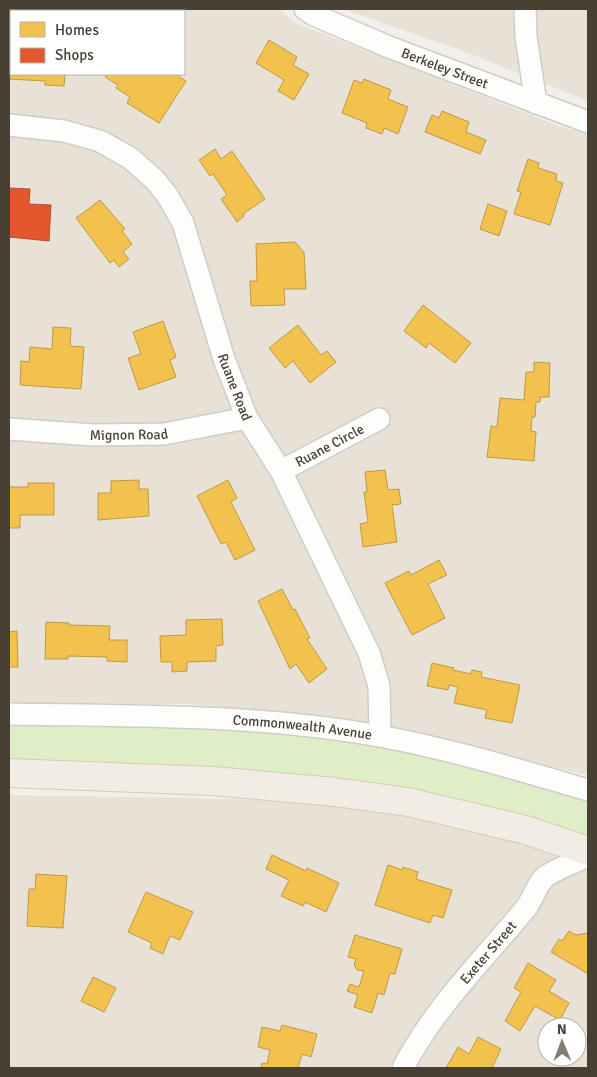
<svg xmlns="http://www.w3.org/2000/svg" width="597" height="1077" font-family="Signika,sans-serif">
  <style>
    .residential { fill: #e7e1d6; fill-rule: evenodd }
    .green { fill: #e0eec7 }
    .homes { fill: #f2c14e; stroke: #bf9a46 }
    .shops { fill: #e4572e; stroke: #b65030 }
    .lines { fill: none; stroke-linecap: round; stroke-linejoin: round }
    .minor-casing { stroke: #d0cdc7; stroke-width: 24 }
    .major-casing { stroke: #d6cbb5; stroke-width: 30 }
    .minor { stroke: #fdfdfc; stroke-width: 21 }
    .major { stroke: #f1ede4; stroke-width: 28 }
    .labels { text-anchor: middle; stroke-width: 5; stroke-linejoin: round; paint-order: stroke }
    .street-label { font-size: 14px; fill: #494034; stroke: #fff }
  </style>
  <rect width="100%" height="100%" fill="#f2efea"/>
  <path class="residential" d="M9 9H280L293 22 567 129 588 132V775L340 721 189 704 9 703ZM11 11H184V74H11Z
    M344 9H588V101L471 54Z
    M9 795 336 801 515 840 588 867V1068H9ZM547 1027H577V1057H547Z"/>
  <path class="green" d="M9 714 303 725 588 790V851L408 802 9 773Z"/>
  <path class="homes" d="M269 40 297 57 293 65 309 74 294 100 278 91 284 80 256 63Z
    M9 54H11V74H65L64 86 45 85V81L9 79Z
    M107 74H175L186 81 159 123 127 103 130 97 116 88 118 85 105 77Z
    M364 79 391 90 388 99 408 107 398 134 384 128 382 134 366 128 367 123 342 113 354 80 362 83Z
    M442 111 469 122 466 132 486 140 480 154 425 132 432 115 439 118Z
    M215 149 221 159 232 151 265 199 243 214 244 216 237 222 221 199 227 195 213 174 210 176 199 160Z
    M528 159 539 163 538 168 557 174 556 181 563 183 550 225 514 214 521 192 517 191Z
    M100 200 125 229 122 231 132 244 123 252 129 259 119 267 114 260 110 263 76 218Z
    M488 204 507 211 499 236 480 229Z
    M295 242 304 252 306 289H284L285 305 251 306 250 281H257L256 244Z
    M423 305 471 343 455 363 429 343 426 348 404 331Z
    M163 321 176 357 170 360 176 377 139 390 128 358 141 354 133 332Z
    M298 325 321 355 327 351 336 362 310 383 293 361 285 368 269 348Z
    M53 327 71 328 70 346 84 347 81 389 20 385 21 361 29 362 30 347 52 349Z
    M534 362 550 363 549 397H540V402H536L535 417H532L531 431 536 432 534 461 487 457 491 426 497 427 500 398 524 400 526 372H534Z
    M385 470 388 490 399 489 401 504 392 505 397 542 363 547 360 524 368 522 364 492H367L365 472Z
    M139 480V489H148L149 516 98 520V493H111V481Z
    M228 480 237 498 231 502 255 550 235 560 226 542 221 544 197 496Z
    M28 483H54V515H20V528H9V487H28Z
    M439 560 447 575 428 584 445 618 412 635 385 583 409 571 411 575Z
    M282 589 293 610 295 609 310 638 307 639 327 669 309 683 296 664 290 669 258 601Z
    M222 619 223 645 216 646V661L187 662V671L172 672V662H161L160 636 186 635V620Z
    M46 622 69 623V625L110 626 109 640H127V662L107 661V657L68 656V659H45Z
    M17 631 18 667H9V632Z
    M432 663 454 668 453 670 471 674 472 670 482 672 481 677 520 685 512 723 485 718 487 710 454 703 458 687 449 685 448 690 427 686Z
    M272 855 306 871 307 868 339 883 326 912 305 902 303 906 281 896 289 880 266 869Z
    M388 865 402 870 403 867 418 872 416 879 452 890 443 918 433 915 430 923 375 905Z
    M36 874 67 876 63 928 27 926 29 889H35Z
    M146 892 193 912 180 940 170 936 163 954 150 948 152 943 128 932Z
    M569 931 576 935 588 933V974L551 952 559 939 562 941Z
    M355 935 402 949 395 974 390 973 384 995 378 993 372 1013 354 1007 358 995 347 991 350 984 359 987 364 971 357 970 354 965 356 959 348 957Z
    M528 963 556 980 549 991 569 1003 560 1020 535 1006 520 1031 505 1021 521 992 514 988Z
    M93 977 116 988 104 1012 81 1001Z
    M282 1025 317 1034 311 1057 302 1054 298 1068H261L262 1063 267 1064 270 1050 258 1047 262 1027 280 1031Z
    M478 1037 501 1049 492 1068H446L458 1047 469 1054Z"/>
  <path class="shops" d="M9 188 30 189 29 204 51 205 49 241 9 237Z"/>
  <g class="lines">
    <defs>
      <g id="minor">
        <path id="s1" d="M305 9 314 15 389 47 588 122"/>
        <path d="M525 9 526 37 536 103"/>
        <path id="s2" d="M9 125 64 131 100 141 130 158 155 180 167 195 183 223 224 359 247 418 281 471 369 653 379 686 380 736"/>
        <path id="s3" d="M9 429 93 435 164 434 247 418"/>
        <path id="s4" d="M281 471 379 419"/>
        <path id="s5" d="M9 714C132 716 257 714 379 736 450 749 519 770 588 790"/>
        <path id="s6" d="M403 1068C434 1008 483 960 526 908 533 899 536 886 544 878 550 872 579 860 588 856"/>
      </g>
      <path id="major" d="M9 773 213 781 335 792 408 802 526 830 588 851"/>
    </defs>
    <use href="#minor" class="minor-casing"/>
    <use href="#major" class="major-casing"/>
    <use href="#minor" class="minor"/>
    <use href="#major" class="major"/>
  </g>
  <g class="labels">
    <g class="street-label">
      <text dy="5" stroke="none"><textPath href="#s1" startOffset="152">Berkeley Street</textPath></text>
      <text dy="5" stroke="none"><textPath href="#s2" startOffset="384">Ruane Road</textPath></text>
      <text dy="5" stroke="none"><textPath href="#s3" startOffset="120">Mignon Road</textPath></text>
      <text dy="5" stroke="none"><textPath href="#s4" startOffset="55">Ruane Circle</textPath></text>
      <text dy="5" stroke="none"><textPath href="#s5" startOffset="294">Commonwealth Avenue</textPath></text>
      <text dy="5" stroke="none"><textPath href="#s6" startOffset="144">Exeter Street</textPath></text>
    </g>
  </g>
  <rect width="597" height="1077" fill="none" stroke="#494034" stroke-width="20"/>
  <rect x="10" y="10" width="175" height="65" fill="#ffffff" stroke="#b6b3ae"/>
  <rect x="20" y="22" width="25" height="15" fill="#f2c14e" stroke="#b6b3ae"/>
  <text x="55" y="35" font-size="15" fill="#494034">Homes</text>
  <rect x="20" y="48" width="25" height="15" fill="#e4572e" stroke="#b6b3ae"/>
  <text x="55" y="60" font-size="15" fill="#494034">Shops</text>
  <g transform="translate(562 1042) rotate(359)"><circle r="24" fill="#ffffff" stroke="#b6b3ae"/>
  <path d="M0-4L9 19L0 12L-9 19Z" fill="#847d74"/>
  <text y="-8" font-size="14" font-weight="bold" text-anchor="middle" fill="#494034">N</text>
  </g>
</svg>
